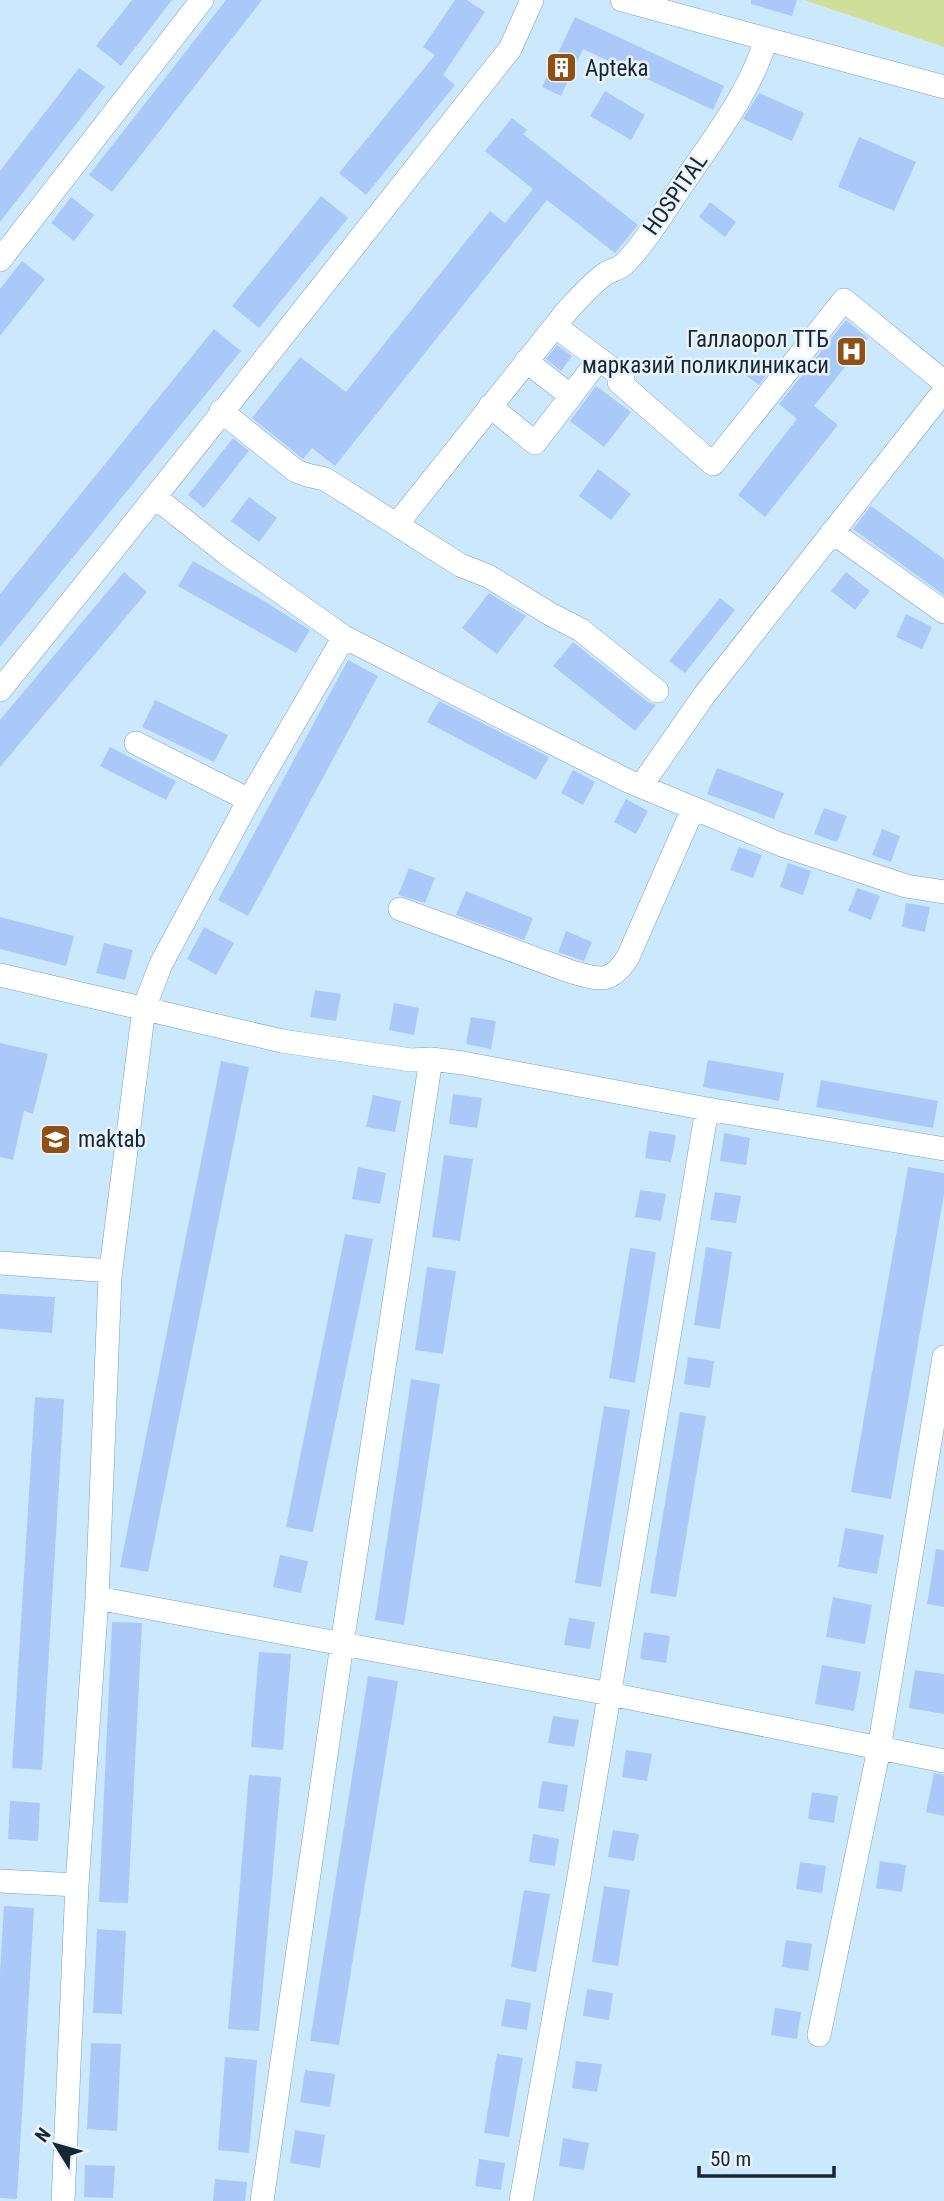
<svg xmlns="http://www.w3.org/2000/svg" width="944" height="2201" font-family="'Roboto Condensed',sans-serif">
  <style>
    .green { fill: #cfde99 }
    .building { fill: #abc9f8 }
    .lines { fill: none; stroke-linecap: round; stroke-linejoin: round }
    .minor-casing { stroke: #74a1c0; stroke-width: 24 }
    .minor { stroke: #fff; stroke-width: 23 }
    .labels { text-anchor: middle; stroke-width: 5; stroke-linejoin: round; paint-order: stroke }
    .poi-label { font-size: 23px; fill: #152734; stroke: #e9f3f9; text-anchor: start }
    .street-label { font-size: 23px; fill: #152734; stroke: #e9f3f9 }
  </style>
  <rect width="100%" height="100%" fill="#cce8fc"/>
  <path class="green" d="M805 0H944V47L804 0Z"/>
  <path class="building" d="M132 0H172L121 66 96 46Z
    M226 0H262L112 192 89 175Z
    M455 0H467L485 12 443 75 455 85 366 195 339 173 435 55 423 47Z
    M751 0H797L792 16 751 4Z
    M575 17 724 86 713 110 583 49 561 96 542 87Z
    M79 68 105 87 0 222V171Z
    M605 91 645 115 631 140 590 116Z
    M759 93 804 113 792 141 743 119Z
    M512 118 527 130 523 134 638 225 615 253 547 200 335 466 312 448 303 459 252 418 300 357 346 392 490 211 505 223 533 189 485 151Z
    M859 137 916 162 894 211 838 187Z
    M321 196 348 218 259 328 232 306Z
    M71 197 94 215 74 241 51 223Z
    M710 202 736 222 725 237 699 217Z
    M22 261 45 279 0 336V289Z
    M846 320 868 338 814 406 838 425 765 517 738 495 797 419 779 404Z
    M214 329 241 351 0 647V594Z
    M557 345 572 356 561 371 546 359Z
    M753 359 769 371 759 385 743 373Z
    M596 386 631 412 604 447 570 421Z
    M233 438 249 451 204 508 188 495Z
    M598 469 631 494 611 520 579 496Z
    M249 497 277 518 259 542 231 521Z
    M871 506 944 559V595L853 529Z
    M193 561 264 601 310 630 296 653 178 586Z
    M124 572 147 592 0 767V720Z
    M846 572 870 591 855 610 831 591Z
    M489 593 526 616 497 654 462 628Z
    M720 598 735 610 685 673 669 661Z
    M906 614 932 627 922 649 896 637Z
    M573 642 648 702 656 705 635 731 553 666Z
    M348 660 378 676 248 916 218 900Z
    M155 700 228 735 214 762 142 727Z
    M439 701 549 757 536 780 427 722Z
    M110 747 176 781 166 800 100 766Z
    M717 768 784 793 774 819 707 794Z
    M573 770 595 782 583 805 561 793Z
    M626 799 648 811 636 834 614 822Z
    M824 808 847 816 837 842 814 834Z
    M882 829 900 836 891 862 872 855Z
    M739 847 762 855 753 878 730 870Z
    M788 863 811 871 803 895 780 887Z
    M409 868 435 878 425 903 398 895Z
    M857 888 880 896 871 920 848 911Z
    M466 891 533 918 524 940 456 915Z
    M906 903 930 907 925 932 902 927Z
    M0 917 74 936 66 966 0 949Z
    M204 927 234 943 216 975 187 959Z
    M566 931 592 942 584 961 558 952Z
    M104 943 133 950 125 980 96 973Z
    M315 990 341 994 336 1021 310 1017Z
    M394 1003 419 1008 414 1035 389 1030Z
    M471 1017 496 1021 491 1049 466 1044Z
    M0 1043 48 1054 33 1114 24 1111 13 1160 0 1157Z
    M708 1060 784 1073 779 1101 703 1087Z
    M221 1061 249 1067 148 1572 120 1567Z
    M821 1080 938 1101 933 1128 816 1107Z
    M453 1094 482 1098 477 1128 449 1124Z
    M373 1095 401 1101 395 1132 366 1127Z
    M649 1131 676 1135 671 1162 645 1158Z
    M724 1133 750 1138 746 1165 720 1161Z
    M444 1155 473 1159 460 1241 432 1237Z
    M358 1167 386 1173 380 1204 352 1199Z
    M908 1167 944 1173V1194L891 1499 851 1492Z
    M640 1190 666 1194 661 1221 635 1217Z
    M715 1192 741 1196 736 1223 710 1220Z
    M345 1234 373 1239 313 1532 286 1527Z
    M706 1247 732 1252 720 1329 694 1325Z
    M630 1248 656 1252 635 1383 609 1378Z
    M427 1267 456 1271 443 1354 415 1350Z
    M0 1294 55 1297 52 1333 0 1329Z
    M688 1357 714 1361 710 1388 684 1384Z
    M411 1379 440 1384 404 1625 375 1620Z
    M35 1397 64 1399 42 1770 12 1768Z
    M604 1406 630 1410 601 1587 575 1583Z
    M680 1412 706 1416 676 1597 650 1593Z
    M845 1528 884 1535 877 1574 838 1567Z
    M936 1549 944 1550V1607L927 1604Z
    M280 1555 308 1561 301 1593 273 1587Z
    M833 1597 872 1605 865 1644 826 1637Z
    M569 1618 595 1622 590 1649 564 1645Z
    M112 1622 142 1623 128 1903 99 1902Z
    M644 1632 670 1636 666 1663 640 1659Z
    M259 1652 291 1654 283 1750 251 1747Z
    M822 1665 861 1672 854 1711 815 1704Z
    M915 1670 944 1674V1714L909 1708Z
    M368 1676 398 1681 339 2045 310 2041Z
    M553 1716 579 1720 574 1747 548 1743Z
    M626 1750 652 1754 647 1781 622 1777Z
    M934 1773 944 1775V1816L926 1812Z
    M249 1775 281 1777 259 2031 228 2029Z
    M542 1781 568 1785 564 1812 538 1808Z
    M812 1792 838 1796 834 1823 808 1819Z
    M10 1801 40 1803 38 1841 8 1839Z
    M613 1830 639 1834 634 1861 608 1857Z
    M533 1834 559 1839 555 1866 529 1862Z
    M880 1861 906 1865 902 1892 876 1888Z
    M800 1862 826 1866 822 1893 796 1889Z
    M604 1886 630 1890 618 1966 592 1962Z
    M524 1890 550 1894 536 1972 511 1967Z
    M4 1906 34 1908 17 2199 0 2198V1972Z
    M97 1929 126 1931 122 2014 93 2013Z
    M786 1940 812 1944 808 1971 782 1967Z
    M587 1989 613 1993 609 2020 583 2016Z
    M506 1999 531 2003 527 2030 501 2026Z
    M775 2008 801 2012 797 2039 771 2035Z
    M91 2043 121 2044 117 2131 87 2129Z
    M497 2054 523 2058 509 2137 484 2133Z
    M225 2057 257 2060 249 2153 218 2150Z
    M576 2061 602 2064 597 2092 572 2088Z
    M305 2070 335 2074 330 2107 300 2102Z
    M295 2130 325 2135 320 2168 290 2163Z
    M563 2138 589 2143 584 2170 559 2166Z
    M479 2159 505 2163 501 2190 475 2186Z
    M85 2165 115 2166 113 2198 84 2197Z
    M215 2179 247 2182 245 2201H213Z"/>
  <g class="lines">
    <defs>
      <path id="minor" d="M622 0 944 87
        M0 260 202 0
        M555 326 623 377 619 382 713 464 844 300 944 382
        M526 361 571 396 599 359
        M490 406 535 443 571 396
        M221 411 296 471 307 475 325 479 460 565 488 576 550 614 581 630 657 691
        M156 498 227 554 344 637 529 731 628 781 782 845 906 886 944 892
        M397 524 567 311C579 298 591 284 605 274 611 270 619 269 624 264 643 246 663 213 678 191 710 143 750 94 766 39
        M832 532 944 612
        M0 690C172 478 340 263 510 49L532 0
        M136 743 249 800
        M641 786 705 694 944 391
        M400 909 569 971C598 979 610 986 628 957L693 809
        M0 975 282 1041 411 1060 431 1059 463 1063 707 1109 944 1149
        M0 1263 111 1271
        M97 1598 610 1694 944 1761
        M0 1881 77 1885
        M819 2035 879 1749 944 1357
        M63 2201 77 1885 97 1598 110 1277 144 1008 161 964 249 800 344 637
        M262 2201 342 1644 431 1059
        M521 2201 579 1876 707 1109"/>
    </defs>
    <use href="#minor" class="minor-casing"/>
    <use href="#minor" class="minor"/>
  </g>
  <defs>
    <symbol id="building-square" viewBox="-11 -11 22 22"><rect x="-9" y="-9" width="18" height="18" rx="4" fill="#8e5014" stroke="#e9f3f9"/><path d="M-4-6H4V6H1V3H-1V6H-4ZM-2.5-4.3h1.7v1.8h-1.7ZM.8-4.3h1.7v1.8H.8ZM-2.5-1h1.7V.8h-1.7ZM.8-1h1.7V.8H.8Z" fill="#fff"/></symbol>
    <symbol id="hospital-square" viewBox="-11 -11 22 22"><rect x="-9" y="-9" width="18" height="18" rx="4" fill="#8e5014" stroke="#e9f3f9"/><path d="M-5-5h3v3.5h4V-5h3V5h-3V1.5h-4V5h-3Z" fill="#fff"/></symbol>
    <symbol id="school-square" viewBox="-11 -11 22 22"><rect x="-9" y="-9" width="18" height="18" rx="4" fill="#8e5014" stroke="#e9f3f9"/><path d="M0-5L7-2L0 1L-7-2ZM-4 1L0 2.5L4 1V4Q0 6-4 4Z" fill="#fff"/></symbol>
  </defs>
  <g fill-rule="evenodd">
    <use href="#building-square" x="544" y="50" width="35" height="35"/>
    <use href="#hospital-square" x="834" y="334" width="35" height="35"/>
    <use href="#school-square" x="38" y="1122" width="35" height="35"/>
  </g>
  <g class="labels">
    <g class="poi-label">
      <text x="585" y="76">Apteka</text>
      <text x="829" y="347" text-anchor="end">Галлаорол ТТБ<tspan x="829" dy="26">марказий поликлиникаси</tspan></text>
      <text x="78" y="1147">maktab</text>
    </g>
    <g class="street-label">
      <text transform="translate(675 194) rotate(-55)" y="8">HOSPITAL</text>
    </g>
  </g>
  <g transform="translate(56 2145) rotate(307)" stroke="#e9f3f9" stroke-width="5" paint-order="stroke">
  <path d="M0-5L12 26L0 18L-12 26Z" fill="#152734"/>
  <text y="-10" font-size="19" font-weight="bold" text-anchor="middle" fill="#152734">N</text>
  </g>
  <path d="M699 2166v10h135v-10" fill="none" stroke="#152734" stroke-width="3.5"/>
  <text x="710" y="2166" font-size="21" fill="#152734" stroke="#e9f3f9" stroke-width="5" paint-order="stroke">50 m</text>
</svg>
